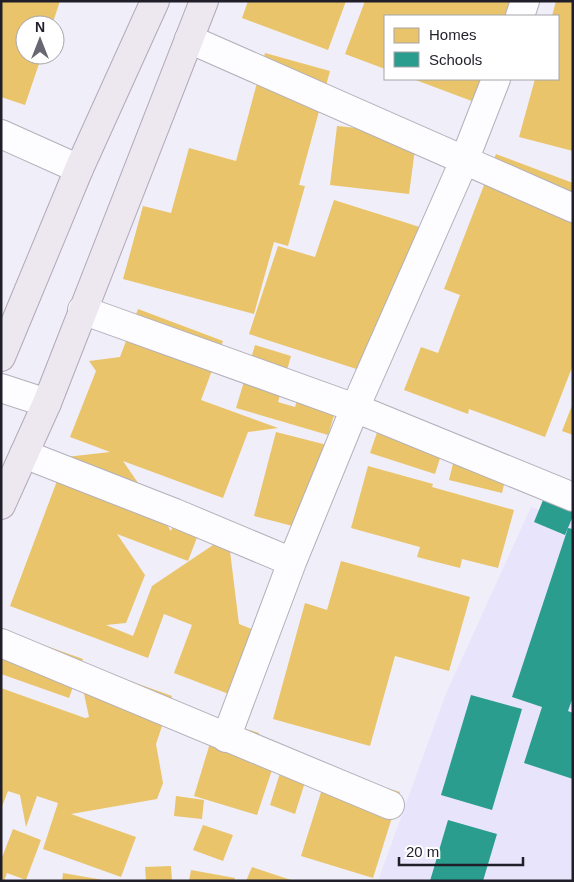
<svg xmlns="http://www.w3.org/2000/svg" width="574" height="882" font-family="Helvetica,sans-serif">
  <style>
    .built { fill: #e8e4fb }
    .homes { fill: #e9c46a }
    .schools { fill: #2a9d8f }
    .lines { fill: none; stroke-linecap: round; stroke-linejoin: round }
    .street-casing { stroke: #b2b0ba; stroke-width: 30 }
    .primary-casing { stroke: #b2a8b9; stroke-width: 30 }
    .street { stroke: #fdfcfe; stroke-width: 28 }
    .primary { stroke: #ede7f0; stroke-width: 28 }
  </style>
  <rect width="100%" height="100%" fill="#f0eef9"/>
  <path class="built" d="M531 507 573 523V881H378L445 696Z"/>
  <path class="homes" d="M1 1H60L52 25H25V55H42L25 105 1 97Z
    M248 1H346L328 50 242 18Z
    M365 1H524L519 16H385V69L345 54Z
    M556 1H573V151L519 137 535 79H558V16H552Z
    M265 53 330 71 299 185 305 186 288 246 274 242 254 314 123 279 143 206 171 213 189 148 236 161Z
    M413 79H495L485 106Z
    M337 126 417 134 409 194 330 185Z
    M496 154 573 183V365L545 437 469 409 468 414 404 390 421 347 438 353 460 295 444 289Z
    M334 200 426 229 378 376 249 334 278 246 315 257Z
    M138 309 223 341 201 400 278 428 248 432 223 498 123 461 171 531 181 504 206 514 188 561 117 534 145 575 126 623 106 625 133 636 152 586 228 535 239 624 259 632 234 696 174 673 192 625 164 614 148 658 10 606 66 457 110 452 70 437 96 371 89 361 120 357Z
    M255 345 291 356 278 402 295 407 303 381 341 393 328 435 236 408Z
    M573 403V435L562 431Z
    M383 415 447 436 435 474 370 453Z
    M276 432 335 447 312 531 254 516Z
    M458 443 511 456 502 493 449 480Z
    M368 466 433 484 432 487 514 510 498 568 462 559 460 568 417 557 420 547 351 528Z
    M341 561 470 597 449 671 395 656 370 746 273 719 305 603 327 610Z
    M7 632 83 659 69 698 1 674V649Z
    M91 667 172 696 156 744 163 783 157 799 71 814 136 837 121 877 43 849 58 803 37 796 26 827 20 795 8 791 1 809V688L85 718 89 717 83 689Z
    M217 720 259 733 250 763 272 770 257 815 194 796Z
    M285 757 310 766 295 814 270 805Z
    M328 770 400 792 373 878 301 856Z
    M176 796 204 800 202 819 174 816Z
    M203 825 233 835 223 861 193 850Z
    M13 829 41 840 26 880 7 873 4 881H1V860Z
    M171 866 172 881H146L145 867Z
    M252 867 291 880V881H246Z
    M191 870 235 878 234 881H189Z
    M63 873 103 880V881H62Z"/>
  <path class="schools" d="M548 488 573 499V516L565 535 534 522Z
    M568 528 573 529V697L568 711 573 713V779L524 763 542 707 512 697Z
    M471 695 522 709 492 810 441 795Z
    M448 820 497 834 483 881H430Z"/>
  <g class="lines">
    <defs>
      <path id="street" d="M520 16 525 1
        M189 39 573 208
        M1 134 79 169
        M82 310 355 408 573 497
        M1 388 47 403
        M24 454 175 513 292 562
        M1 643 390 805
        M226 738 292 562 355 408 464 161 496 79"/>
      <path id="primary" d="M1 357 79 169 155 1
        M1 505 47 403 204 1"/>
    </defs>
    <use href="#street" class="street-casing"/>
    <use href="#primary" class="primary-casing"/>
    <use href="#street" class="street"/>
    <use href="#primary" class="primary"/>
  </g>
  <rect width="574" height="882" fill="none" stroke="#201e28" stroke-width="5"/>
  <rect x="384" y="15" width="175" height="65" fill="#ffffff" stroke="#a6a5a9"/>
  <rect x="394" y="28" width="25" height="15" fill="#e9c46a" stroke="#a6a5a9"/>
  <text x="429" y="40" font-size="15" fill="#201e28">Homes</text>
  <rect x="394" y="52" width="25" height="15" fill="#2a9d8f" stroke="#a6a5a9"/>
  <text x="429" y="65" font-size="15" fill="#201e28">Schools</text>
  <g transform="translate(40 40)"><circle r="24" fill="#ffffff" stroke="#a6a5a9"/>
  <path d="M0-4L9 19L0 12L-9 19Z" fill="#696771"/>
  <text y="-8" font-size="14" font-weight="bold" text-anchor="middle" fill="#201e28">N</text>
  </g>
  <path d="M399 857v8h124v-8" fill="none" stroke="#201e28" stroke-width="2.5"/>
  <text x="406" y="857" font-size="15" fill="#201e28" stroke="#ffffff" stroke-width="4" paint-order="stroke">20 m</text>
</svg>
